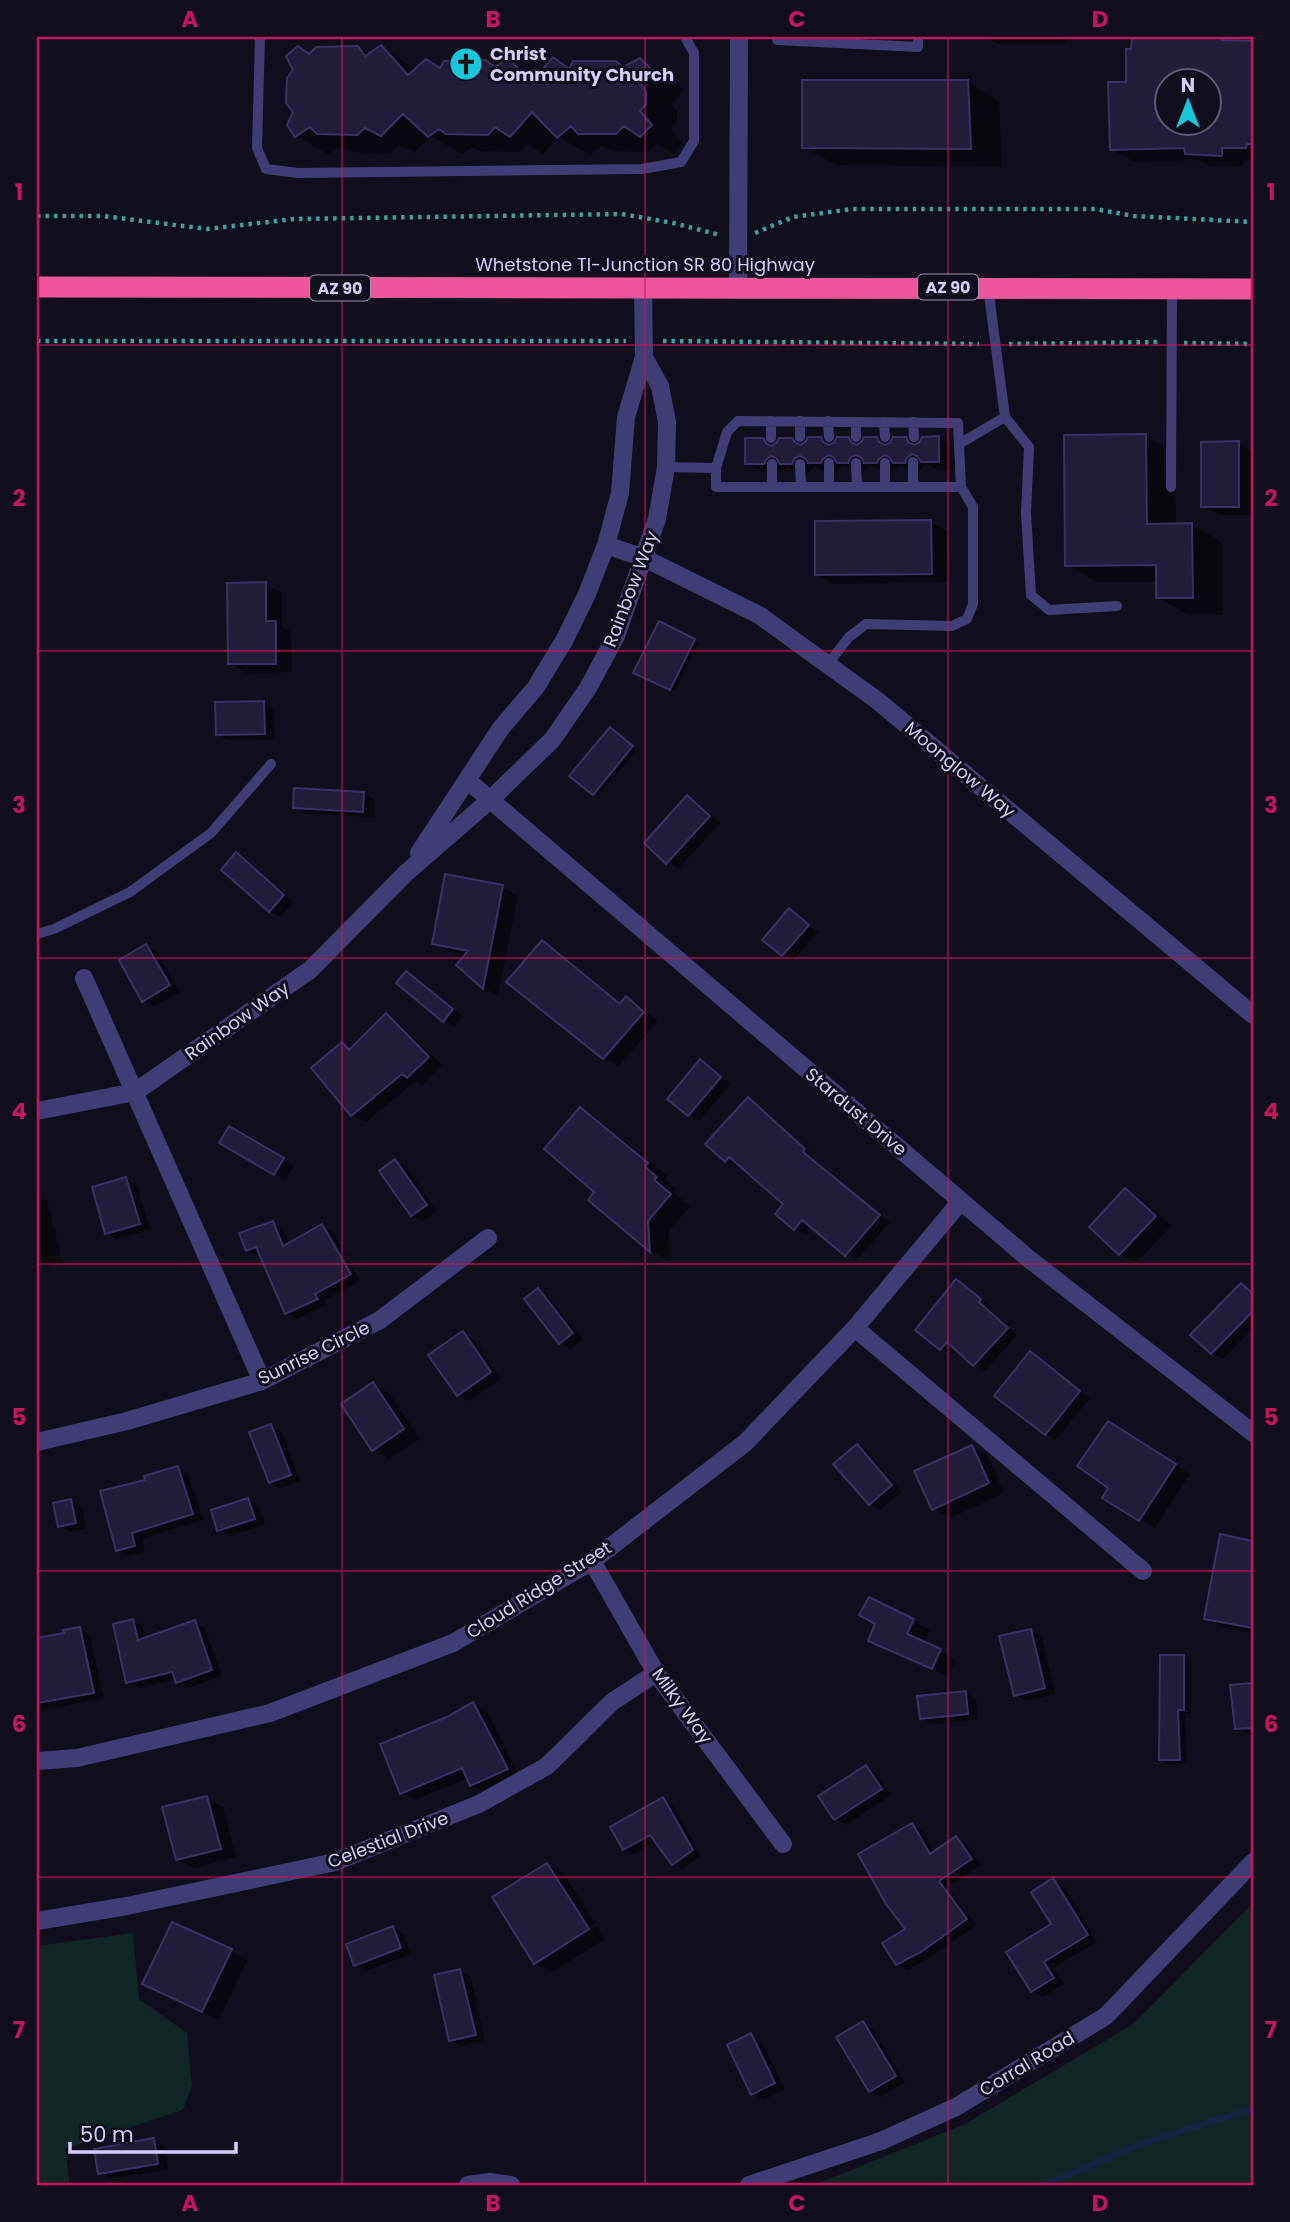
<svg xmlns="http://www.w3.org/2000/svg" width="1290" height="2222" font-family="Poppins,sans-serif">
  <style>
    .green { fill: #112524 }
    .shadow { fill: #0007; fill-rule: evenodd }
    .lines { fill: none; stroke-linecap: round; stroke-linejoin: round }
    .stream { stroke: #122440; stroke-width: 7 }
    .building { fill: #221b3a; stroke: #3b3064; stroke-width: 2; fill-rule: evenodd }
    .path { stroke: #39a29c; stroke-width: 4.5; stroke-dasharray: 3.5 5; stroke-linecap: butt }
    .lane { stroke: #403d76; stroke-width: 10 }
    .street { stroke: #403d76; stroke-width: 18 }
    .highway { stroke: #ed559d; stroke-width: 21 }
    .grid { fill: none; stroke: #c2185b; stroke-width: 2; stroke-opacity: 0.55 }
    .labels { text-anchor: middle; stroke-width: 6; stroke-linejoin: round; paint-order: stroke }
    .shield { fill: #100d1c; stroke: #9893b7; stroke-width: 2 }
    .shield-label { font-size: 16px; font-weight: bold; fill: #d3cdfa }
    .poi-label { font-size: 18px; font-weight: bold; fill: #d3cdfa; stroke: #100d1c; text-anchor: start }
    .street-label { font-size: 18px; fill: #d3cdfa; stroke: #100d1c }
    .neatline { fill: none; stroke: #c2185b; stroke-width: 2.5 }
    .grid-label { font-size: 23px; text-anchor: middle; font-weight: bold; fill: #c2185b }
  </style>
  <rect width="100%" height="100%" fill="#100d1c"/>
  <path class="green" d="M1253 1903V2185H814L965 2124 1133 2024Z
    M133 1933 139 1999 187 2033 192 2085 183 2110 65 2149 70 2185H37V1946Z"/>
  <path class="shadow" d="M985 37H1066V44H998Z
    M1134 37H1223L1233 42 1253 43V160H1243V167L1209 166 1199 160 1133 161 1111 149 1128 83ZM1168 80H1210V122H1168Z
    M381 47 417 70 496 68 508 60 539 77 554 59 571 69 615 62 625 68 640 60 672 78 683 89 672 105 677 111V122L671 130 683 144 673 154 657 144 648 152 612 151 602 146 590 155 559 137 543 154 527 144 521 152 480 151 472 147 462 154 431 136 414 153 399 145 389 153 351 152 341 146 328 154 296 136V111L311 55 358 48 369 55Z
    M967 82 999 101 1002 167 836 165 804 147Z
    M1145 436 1175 453 1176 525H1192L1222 542V615H1188L1158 597V582H1097L1067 565Z
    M906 438 918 445 938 438 955 448V471H939L927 464 923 467 921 471H911L900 465 894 471H882L871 465 865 471 855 472 843 465 839 468 837 472H826L815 466 809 472H798L787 466 781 472H763L747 463 763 440 774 446 792 439 803 446 821 439 832 446 848 439 859 445 877 439 888 445Z
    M1238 443 1253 452V515H1220L1203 506Z
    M931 522 947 531 948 582 833 584 817 574Z
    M265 584 282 593V627L291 632 292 672 246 673 230 663Z
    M659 623 698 643 675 691 640 674Z
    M263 703 274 709 275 739 228 740 218 734Z
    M615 732 637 750 598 796 594 794Z
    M364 793 374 799V817L306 814 295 807Z
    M688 797 698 803 720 823 678 869 668 862 646 843Z
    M237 854 247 860 294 902 280 917 270 911 223 870Z
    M502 887 518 896 498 996 484 988 458 964 467 955 449 952 434 943Z
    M790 911 818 932 793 961 765 940Z
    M543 942 557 950 622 1004 627 998 641 1007 658 1021 619 1066 604 1058 509 982Z
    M146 946 157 952 180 992 154 1006 143 1000Z
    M407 973 463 1016 454 1026 444 1020Z
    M387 1016 400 1024 442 1065 422 1085 416 1081 366 1122 352 1114 342 1045 352 1050Z
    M701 1062 731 1084 700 1120 689 1114Z
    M748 1099 758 1105 814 1156 812 1159 890 1222 856 1261 812 1226 806 1234 795 1228 777 1214 785 1204 739 1164 737 1167 726 1161Z
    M581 1109 601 1121 667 1176 664 1179 676 1189 673 1192 690 1206 668 1233 670 1262 651 1251 590 1199 597 1192Z
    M229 1128 294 1166 285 1180 221 1142Z
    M395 1161 406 1167 437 1211 423 1221 412 1215Z
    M126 1179 137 1185 150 1230 117 1239 107 1233Z
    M1125 1190 1142 1199 1171 1226 1136 1263 1120 1254Z
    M37 1195 47 1201 63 1263 47 1267 37 1260Z
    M273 1222 283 1229 289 1244 322 1226 333 1232 360 1281 325 1300 327 1305 297 1319 287 1313 261 1255 258 1256 247 1250Z
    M956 1281 990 1306 988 1309 1017 1335 985 1371 957 1348 952 1354 941 1348Z
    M1241 1286 1253 1293V1328L1223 1359 1212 1352Z
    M538 1291 548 1297 583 1339 571 1349 560 1343Z
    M463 1333 473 1339 501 1379 469 1401 458 1395Z
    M1031 1353 1090 1398 1056 1440 1046 1433Z
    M373 1384 390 1394 420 1439 389 1459 373 1449Z
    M271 1426 282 1432 300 1481 281 1488 270 1482Z
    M1123 1432 1190 1474 1155 1528 1105 1497 1111 1488Z
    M857 1446 868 1452 902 1492 880 1510 870 1504Z
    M971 1447 988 1456 1004 1493 950 1518 933 1508Z
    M178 1468 188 1474 203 1520 142 1539 145 1552 128 1556 118 1550 147 1481Z
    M248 1500 259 1506 265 1525 229 1536 219 1530Z
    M71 1501 82 1507 86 1528 70 1532 59 1526Z
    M1221 1536 1253 1542V1633L1222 1627 1206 1618Z
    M869 1599 930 1630 923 1643 956 1660 949 1677 870 1640 877 1624Z
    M133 1621 143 1627 146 1639 195 1622 205 1628 222 1676 188 1688 177 1679 139 1688 128 1681Z
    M80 1629 90 1635 104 1699 37 1710V1640L66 1635Z
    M1031 1630 1042 1637 1055 1694 1026 1701 1015 1695Z
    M1183 1657 1190 1661V1713H1185L1187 1763 1168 1764 1160 1759 1159 1717H1161Z
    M1253 1685V1734H1247L1236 1728 1232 1686Z
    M966 1693 976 1699 978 1719 932 1724 922 1718Z
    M473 1704 487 1712 520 1777 485 1792 471 1785 468 1778 415 1800 401 1793 448 1719Z
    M866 1767 876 1773 891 1795 846 1825 835 1819Z
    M207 1798 223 1807 236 1857 194 1868 177 1859Z
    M663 1799 672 1804 701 1855 683 1869 673 1864 657 1841 634 1854 624 1849Z
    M912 1825 922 1831 935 1853 957 1838 967 1844 981 1865 948 1887 976 1925 931 1957 907 1970 897 1964 907 1930Z
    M547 1865 564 1874 595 1923 541 1958V1962L597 1926 605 1939 552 1972 536 1963Z
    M1053 1880 1064 1886 1097 1942 1053 1968 1064 1984 1043 1997 1033 1991 1053 1925Z
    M393 1928 403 1934 411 1954 366 1971 356 1965Z
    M231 1951 247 1960 219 2020 144 1984Z
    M460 1970 471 1977 485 2040 461 2046 451 2040Z
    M863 2023 873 2029 905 2082 881 2097 870 2091Z
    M751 2035 761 2041 785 2089 763 2100 753 2093Z
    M153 2140 164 2146 168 2169 111 2179 100 2173Z"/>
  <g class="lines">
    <path class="stream" d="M1044 2185 1145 2142 1253 2109"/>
  </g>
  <path class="building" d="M1132 37H1221L1222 40 1253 41V144H1247L1246 148H1222V156L1185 154 1184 148 1110 150 1108 82H1126V49H1131ZM1167 80H1209V122H1167Z
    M381 45 408 75 426 59 440 68 444 61 486 60 495 67 508 58 532 82 553 57 569 69 573 61H616L623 67 640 58 652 70 641 85 646 92V104L640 111 652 125 640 137 624 126 616 134H578L571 126 557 138 532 112 510 137 495 127 488 135 446 134 439 129 428 137 403 114 381 136 365 128 357 135 317 134 310 127 295 137 287 125 293 112 286 103 287 78 293 70 286 56 298 46 309 54 316 47 358 46 365 56Z
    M802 80H968L971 149 802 148Z
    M1146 434 1147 524 1192 523 1193 598H1156V565L1065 566 1064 435Z
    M939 436V462H921L917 456 912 454 907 458 905 463H893L889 457 884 455 879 459 877 463H864L862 458 856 455 851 457 848 463H837L833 457 828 455 823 459 821 463H808L806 459 800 456 795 458 792 464H780L776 458 771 456 766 460 764 464H745V438H763L767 444 772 446 777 442 779 438H792L796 443 801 445 806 441 808 437H821L823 442 829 445 834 443 837 437H848L852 443 857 445 862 441 864 437H877L879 442 885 445 890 443 893 437H906L908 442 914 445 919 443 922 437Z
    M1239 441V507H1201V442Z
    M931 520 932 574 815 575V521Z
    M266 582V621H276V664H228L227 583Z
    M659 621 695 639 670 690 633 673Z
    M264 701 265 734 216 735 215 702Z
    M610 727 633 746 593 795 569 776Z
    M294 788 364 792 363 812 293 808Z
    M687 795 710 816 666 864 644 843Z
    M236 852 284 895 269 912 221 870Z
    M445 874 503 885 483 989 456 965 468 951 432 944Z
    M789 908 809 925 782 956 762 940Z
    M542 940 620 1004 626 996 644 1012 603 1059 506 982Z
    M146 944 170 985 142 1002 119 960Z
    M406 971 453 1009 443 1022 396 983Z
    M386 1013 429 1057 407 1078 402 1074 351 1116 311 1068 342 1042 349 1050Z
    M700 1059 721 1077 688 1116 667 1099Z
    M748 1097 805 1149 803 1152 880 1215 845 1256 802 1220 794 1230 775 1214 783 1204 729 1157 725 1162 705 1144Z
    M580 1107 648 1163 645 1167 657 1177 654 1180 671 1194 648 1221 650 1252 588 1200 594 1192 544 1149Z
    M229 1126 284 1158 274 1175 219 1143Z
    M395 1159 427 1205 411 1216 379 1171Z
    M126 1177 140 1224 105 1234 92 1187Z
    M1125 1188 1156 1216 1119 1255 1089 1227Z
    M273 1221 283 1246 322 1224 351 1274 315 1294 318 1299 285 1314 256 1247 246 1251 239 1233Z
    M956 1279 981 1299 979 1302 1008 1328 973 1366 947 1342 940 1350 915 1330Z
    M1241 1283 1253 1294V1311L1211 1354 1190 1335Z
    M538 1288 573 1333 559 1344 524 1299Z
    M463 1331 491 1372 457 1396 428 1355Z
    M1030 1351 1080 1391 1045 1435 994 1396Z
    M373 1382 404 1429 372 1451 341 1404Z
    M1108 1421 1176 1464 1139 1521 1102 1498 1108 1488 1077 1466Z
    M271 1424 291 1475 269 1483 249 1432Z
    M857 1444 892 1485 869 1505 833 1464Z
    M972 1445 989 1483 932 1510 914 1471Z
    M178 1466 193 1514 132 1533 135 1546 116 1551 100 1491 145 1480 144 1476Z
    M248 1498 255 1519 217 1531 211 1510Z
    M71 1499 76 1523 58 1527 53 1503Z
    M1220 1534 1253 1541V1628L1204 1619Z
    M869 1597 914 1619 907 1634 941 1649 932 1669 868 1641 875 1624 859 1615Z
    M133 1619 138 1640 195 1620 212 1670 176 1683 172 1672 126 1683 113 1624Z
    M80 1627 94 1693 37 1703V1638L64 1633 63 1630Z
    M1031 1629 1045 1688 1014 1696 999 1636Z
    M1160 1655H1184V1710H1178L1180 1760H1159Z
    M1253 1683V1728L1235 1729 1230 1685Z
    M966 1691 968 1714 920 1719 917 1696Z
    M473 1702 508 1769 470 1786 462 1768 400 1794 380 1744 447 1717Z
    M866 1765 882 1789 834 1820 818 1796Z
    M207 1796 221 1849 176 1860 162 1807Z
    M663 1797 693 1850 672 1865 650 1835 623 1850 610 1827Z
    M912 1823 930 1854 956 1836 972 1859 939 1881 967 1919 921 1952 896 1965 882 1943 905 1929 886 1904 858 1854Z
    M547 1863 589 1929 534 1964 492 1897Z
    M1053 1878 1088 1935 1044 1962 1054 1978 1031 1992 1006 1952 1051 1924 1031 1892Z
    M172 1922 232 1949 202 2012 142 1984Z
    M393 1926 401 1948 354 1966 346 1944Z
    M460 1969 476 2035 449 2041 434 1975Z
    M863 2021 896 2076 869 2092 836 2037Z
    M751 2033 775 2083 751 2095 727 2045Z
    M154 2138 158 2164 98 2174 94 2149Z"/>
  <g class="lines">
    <path class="path" d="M37 216H103L207 229 294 219 622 214 673 223 720 235
      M755 233 793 217 852 209H1095L1134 216 1253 222
      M37 341H626
      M663 341 979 344
      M1184 343 1253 344
      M1009 344 1158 342"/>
    <path class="lane" d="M260 37 257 148 266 169 298 173 642 169 681 162 694 141V53L685 37
      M777 40 918 47V37
      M988 287 1005 417 1029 447 1026 513 1031 595 1049 610 1117 606
      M771 421V438
      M800 421V437
      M828 421 829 437
      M856 422V437
      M884 422 885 437
      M913 422 914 437
      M959 444 1005 417
      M913 462V487
      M829 463V487
      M856 463 857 487
      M885 463V487
      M772 464V487
      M800 464 801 487
      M666 467 716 468 727 432 738 421 958 423 961 487H716V468
      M1171 487 1172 289
      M828 664 849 637 866 624 952 626 967 619 973 604V507L961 487
      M37 934 54 929 130 892 211 833 271 764"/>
    <path class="street" d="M738 287 739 37
      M606 545 644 558 759 615 878 701 1253 1015
      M467 780 1029 1259 1253 1433
      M419 853 501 728 536 687 565 639 587 594 606 545 620 493 626 417 644 357 643 289
      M84 978 262 1381
      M37 1111 135 1092 310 970 406 873 490 800 552 740 588 688 616 636 657 519 666 467 667 422 660 386 644 357
      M855 1328 1143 1571
      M37 1442 127 1421 262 1381 380 1320 488 1238
      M592 1561 656 1673 783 1844
      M37 1761 77 1758 270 1713 453 1643 592 1561 745 1443 855 1328 961 1201
      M37 1921 127 1906 335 1862 479 1804 547 1766 612 1702 656 1673
      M468 2185 490 2182 511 2185
      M749 2185 881 2141 956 2107 1106 2016 1253 1862"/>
    <path class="highway" d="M37 287 1253 289"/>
  </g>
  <path class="grid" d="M342 37V2185M645 37V2185M948 37V2185M37 345H1253M37 651H1253M37 958H1253M37 1264H1253M37 1571H1253M37 1877H1253"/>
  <defs>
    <symbol id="church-disc" viewBox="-11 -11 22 22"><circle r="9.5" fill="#18c6db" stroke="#100d1c"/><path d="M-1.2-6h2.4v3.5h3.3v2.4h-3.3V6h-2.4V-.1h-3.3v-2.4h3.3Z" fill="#111"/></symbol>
  </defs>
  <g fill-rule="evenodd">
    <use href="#church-disc" x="447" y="45" width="38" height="38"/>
  </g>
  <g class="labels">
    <g class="shield">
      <rect x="918" y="274.5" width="60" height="25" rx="5"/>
      <rect x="310" y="275.5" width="60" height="25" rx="5"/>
    </g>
    <g class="shield-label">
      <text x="948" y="293">AZ 90</text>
      <text x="340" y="294">AZ 90</text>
    </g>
    <g class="poi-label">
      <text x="490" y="60">Christ<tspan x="490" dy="21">Community Church</tspan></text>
    </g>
    <g class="street-label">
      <text x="645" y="271">Whetstone TI-Junction SR 80 Highway</text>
      <text transform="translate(631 589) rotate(-69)" y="6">Rainbow Way</text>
      <text transform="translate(960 770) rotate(40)" y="6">Moonglow Way</text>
      <text transform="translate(237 1021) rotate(-35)" y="6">Rainbow Way</text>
      <text transform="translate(856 1112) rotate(40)" y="6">Stardust Drive</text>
      <text transform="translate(314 1353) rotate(-26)" y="6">Sunrise Circle</text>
      <text transform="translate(539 1590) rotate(-32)" y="6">Cloud Ridge Street</text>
      <text transform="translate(682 1706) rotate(54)" y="6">Milky Way</text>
      <text transform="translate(388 1840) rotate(-21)" y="6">Celestial Drive</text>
      <text transform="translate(1027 2064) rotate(-31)" y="6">Corral Road</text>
    </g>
  </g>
  <rect width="1290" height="2222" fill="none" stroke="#100d1c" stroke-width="77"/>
  <g transform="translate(1188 102)"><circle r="33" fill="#100d1c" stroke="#5e5a75" stroke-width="2"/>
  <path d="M0-5L12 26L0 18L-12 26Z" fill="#18c6db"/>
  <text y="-10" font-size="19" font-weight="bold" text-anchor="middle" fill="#d3cdfa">N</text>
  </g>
  <path d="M70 2142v10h166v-10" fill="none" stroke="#d3cdfa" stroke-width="3.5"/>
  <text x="80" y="2142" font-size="21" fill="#d3cdfa" stroke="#100d1c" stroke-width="5" paint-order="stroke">50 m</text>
  <rect x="38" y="38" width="1214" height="2146" class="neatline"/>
  <g class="grid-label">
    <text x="190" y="27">A</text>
    <text x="493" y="27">B</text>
    <text x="797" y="27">C</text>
    <text x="1100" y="27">D</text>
    <text x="19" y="200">1</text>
    <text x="1271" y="200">1</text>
    <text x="19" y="506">2</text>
    <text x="1271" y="506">2</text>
    <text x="19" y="813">3</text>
    <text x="1271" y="813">3</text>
    <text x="19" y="1119">4</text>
    <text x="1271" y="1119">4</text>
    <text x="19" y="1425">5</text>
    <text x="1271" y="1425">5</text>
    <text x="19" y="1732">6</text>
    <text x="1271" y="1732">6</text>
    <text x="19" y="2038">7</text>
    <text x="1271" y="2038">7</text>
    <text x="190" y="2211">A</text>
    <text x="493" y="2211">B</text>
    <text x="797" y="2211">C</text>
    <text x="1100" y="2211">D</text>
  </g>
</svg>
